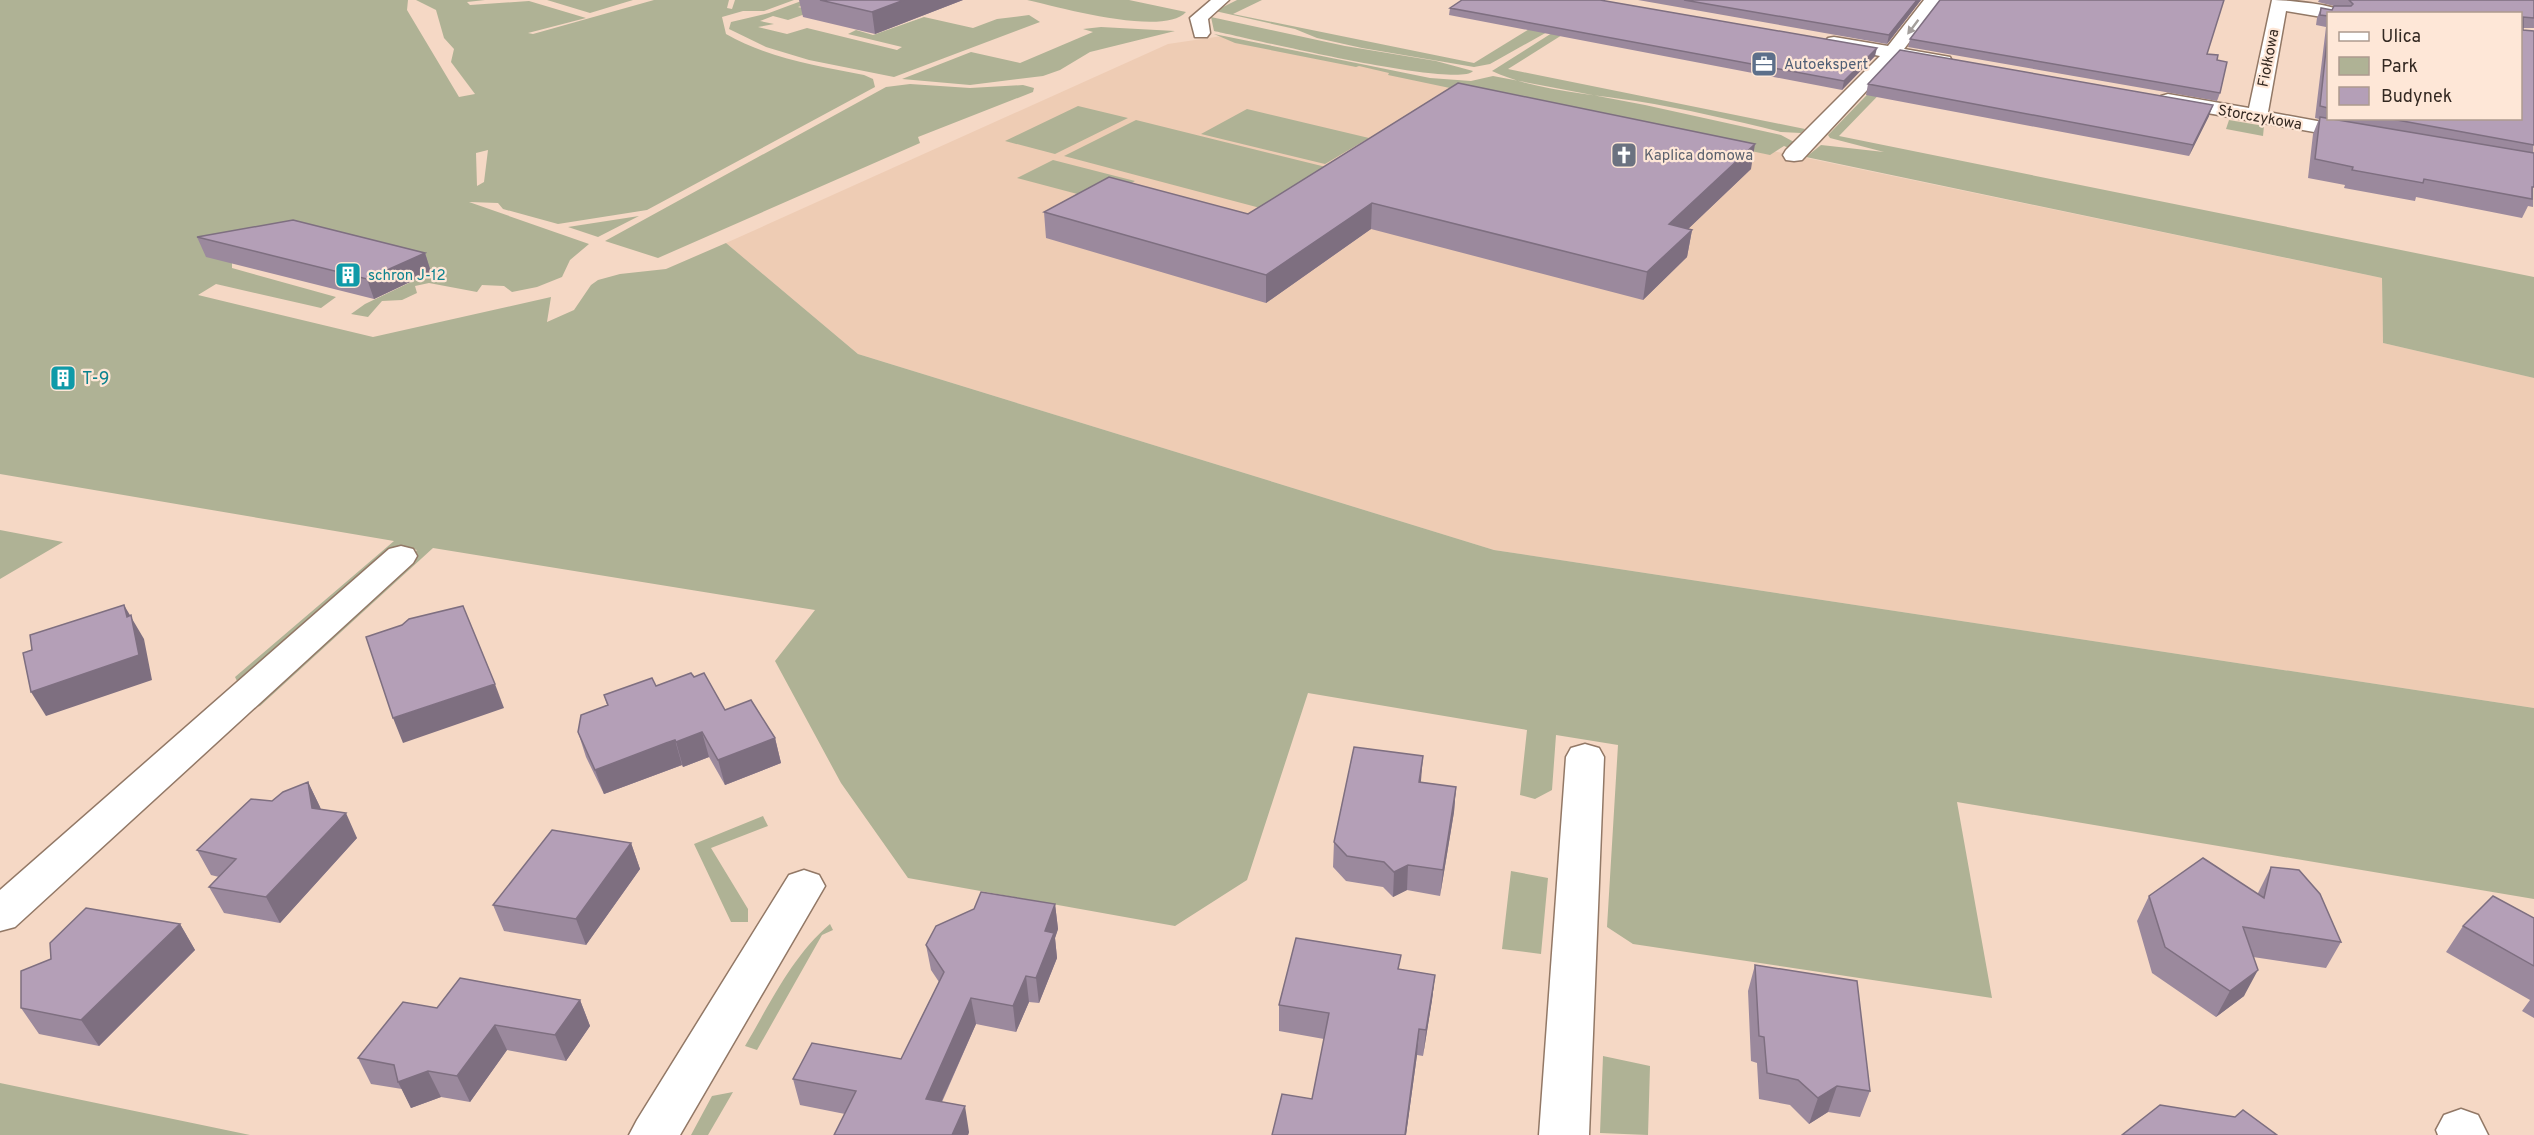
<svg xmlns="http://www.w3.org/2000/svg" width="2534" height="1135" font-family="Overpass,sans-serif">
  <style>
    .built { fill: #eeccb4 }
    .green { fill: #afb295; fill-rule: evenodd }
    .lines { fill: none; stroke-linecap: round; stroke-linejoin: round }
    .minor-casing { stroke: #927866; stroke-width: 3 }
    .minor { fill: #fff; fill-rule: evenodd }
    .wall { fill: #9b899d; fill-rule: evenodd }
    .shaded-wall { fill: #7e6f80 }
    .building { fill: #b49fb7; stroke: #7e6f80; stroke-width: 1.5 }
    .oneway { fill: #a49f9c }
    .labels { text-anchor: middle; stroke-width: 4.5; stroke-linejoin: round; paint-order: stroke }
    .far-street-label { font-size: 15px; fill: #342922; stroke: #fee7d7 }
    .far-service-label { font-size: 15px; fill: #4e5e75; stroke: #fee7d7; text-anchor: start }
    .far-worship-label { font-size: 15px; fill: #5b616d; stroke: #fee7d7; text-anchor: start }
    .far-culture-label { font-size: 15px; fill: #0d838f; stroke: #fee7d7; text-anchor: start }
    .culture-label { font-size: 18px; fill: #0d838f; stroke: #fee7d7; text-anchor: start }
  </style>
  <rect width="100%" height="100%" fill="#f5d8c5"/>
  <path class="built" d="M1222 36 2382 278 2383 343 2534 378V708L1494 550 858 354 726 243 1168 44Z"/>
  <path class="green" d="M0 0H408L407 10 459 97 475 94 451 62 454 49 444 38 436 10 416 0H485L467 2 470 5 529 1 586 18 528 33 533 34 654 0H729L727 8 732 9 735 0H794L764 11H743L722 17 726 34C768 58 817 66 864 75L873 79 875 87 647 210 558 224 503 209 498 203 469 202 589 244 570 260 562 277 537 287 512 292 504 286 482 285 477 292 429 283 415 286 417 293 402 300 382 301 368 317 351 314 365 304 413 281 232 263V268L336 297 321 308 216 284 198 295 373 337 551 297 547 322 574 310 591 285 598 280 620 274 666 269 726 243 858 354 1494 550 2534 708V899L1957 802 1992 998 1633 944 1607 927 1618 745 1556 735 1552 790 1535 799 1520 795 1527 730 1308 693 1247 880 1175 926 908 878 841 783 775 661 815 610 433 548 260 706 251 709 261 688 417 550 402 547 238 683 235 677 394 541 0 474ZM488 150 484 182 477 186 476 153Z
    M547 0H633L590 13Z
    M804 0H818L798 7 814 11 788 20 773 16 760 21 774 24 758 27 787 34 807 28 897 50 902 47 848 34 856 30 873 35 924 17 973 28 997 19 1029 15 1040 22 894 77 809 60 766 47 729 29 731 22 769 13Z
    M1027 0H1129L1186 12C1164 37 1058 7 1027 0Z
    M1237 0H1262L1233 14 1474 63 1557 12 1565 22 1490 64 1474 67 1362 48 1317 38 1295 29 1215 11Z
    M1585 12 1589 18 1508 69 1805 129 1801 133 1781 132C1733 120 1685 109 1636 101 1592 94 1532 90 1492 71Z
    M1211 17 1345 46 1436 61 1473 71C1458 89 1247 38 1214 31Z
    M1101 27 1175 31 1090 52 1060 70 1043 76 970 85 902 79 971 52 1020 63 1093 32 1083 29Z
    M1214 34 1430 78 1471 81 1493 76 1645 105 1781 135 1794 142 1789 148 1784 146 1770 155 1388 75 1389 73 1359 66 1356 67 1235 43Z
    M1891 70 1898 75 1839 136 2534 277V378L2383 343 2382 278 1806 157 1821 145 1884 152 1830 138 1828 135Z
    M910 84 970 88 1023 85 1034 88 1033 92 918 137 920 143 658 258 605 241 886 87Z
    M1078 106 1128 118 1055 154 1005 141Z
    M1247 109 1369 138 1325 164 1201 134Z
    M1136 120 1330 168 1264 209 1064 156Z
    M2229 120 2264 126 2263 136 2226 129Z
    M1053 160 1135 181 1100 200 1017 178Z
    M639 216 598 237 568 227Z
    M0 530 63 542 0 579Z
    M763 816 768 826 711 848 748 909V922H731L694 844Z
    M1511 871 1548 878 1541 954 1502 949Z
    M830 924 833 930 822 935 757 1050 745 1046C770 1004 792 956 830 924Z
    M1603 1056 1650 1066 1648 1135 1600 1133Z
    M0 1083 250 1135H0Z
    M733 1092 708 1135H691L712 1096Z"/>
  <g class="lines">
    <defs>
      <path id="minor" d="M1211 0H1229L1208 19 1210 33 1207 37H1195L1190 18Z
        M1924 0H1941L1904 49 1950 57 1952 61 1950 65 1943 67 1897 58 1802 160 1794 161 1786 160 1783 155 1786 150 1880 56 1828 46 1825 42 1828 38 1834 37 1888 46Z
        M2272 0C2284 0 2339 4 2347 14H2328V18L2286 11 2268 112 2366 130 2369 134 2366 138 2359 140 2168 106 2161 104 2158 100 2161 96 2168 94 2249 108Z
        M401 546 413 549 417 556 413 563 15 927 0 931V890L389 549Z
        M1585 744 1599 748 1604 757 1589 1135H1539L1566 757 1571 748Z
        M804 870 819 875 825 886 680 1135H629L637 1120 789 875Z
        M2461 1109 2478 1115 2488 1135H2438L2436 1130 2444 1115Z"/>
    </defs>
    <use href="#minor" class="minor-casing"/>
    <use href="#minor" class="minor"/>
  </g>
  <path class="wall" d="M799 0H963L875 34 803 17Z
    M1638 0H1921L1887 44Z
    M2319 0H2534V28H2523V30L2534 31 2533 207 2528 206 2522 218 2416 197 2415 201 2344 188 2345 185 2308 178 2313 134 2319 119 2315 118 2326 27 2316 25 2317 18 2321 8 2332 10 2334 6 2318 2ZM2328 14 2520 118H2328Z
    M1450 8 1875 56 1842 90 1449 15Z
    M1910 39 2207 54 2217 60 2220 93 2217 101 1908 47Z
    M1868 84 2209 116 2189 156 1866 95Z
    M1751 169 1688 229 1692 230 1687 257 1643 300 1371 229 1266 303 1046 238 1044 212 1248 214Z
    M197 237 425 253 431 272 374 299 206 257Z
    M656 686 725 710 775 738 781 763 725 785 709 757 683 767 682 765 674 768 604 794 586 757 578 732 607 705 604 695Z
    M308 782 321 809 357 838 280 923 224 913 209 887 219 877 211 875 197 850 272 801Z
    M1421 782 1456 787 1454 812 1440 896 1407 890 1393 897 1383 887 1346 881 1333 867 1334 842Z
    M631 843 640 869 586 945 504 931 493 905Z
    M2271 867 2341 942 2326 968 2253 957 2244 996 2216 1017 2152 973 2137 921 2149 896 2258 893Z
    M1055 904 1058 929 1055 938 1057 958 1039 1003 1029 1002 1016 1032 976 1024 942 1102 969 1132 968 1135H834L845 1114 800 1105 793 1079 901 1059 939 982 931 970 926 945Z
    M2534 918V1018L2522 1011 2530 1000 2446 952 2463 926Z
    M180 924 195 950 99 1046 39 1034 21 1008 51 959Z
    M1755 965 1870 1091 1860 1117 1828 1112 1809 1124 1790 1105 1759 1099 1757 1063 1751 1061 1748 991Z
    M1399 969 1435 975 1432 1000 1423 1056 1417 1055 1406 1135H1272L1312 1099 1324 1039 1279 1031V1005Z
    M580 1000 590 1026 566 1061 507 1050 470 1102 441 1097 411 1108 402 1089 371 1084 358 1058 437 1008Z"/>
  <path class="shaded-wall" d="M904 0H963L875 34 872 12Z
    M1917 0H1921L1887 44 1889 35Z
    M1877 48 1875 56 1842 90 1844 81Z
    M2213 105 2209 116 2189 156 2193 145Z
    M1755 144 1751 169 1665 251 1669 224Z
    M1372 203 1371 229 1266 303V275Z
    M1692 230 1687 257 1643 300 1647 272Z
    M425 253 431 272 374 299 367 279Z
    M124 605 144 639 152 680 46 716 31 692 127 617Z
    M495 684 504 708 403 743 393 718Z
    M702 732 709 757 683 767 676 742Z
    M775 738 781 763 725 785 718 760Z
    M675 740 682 765 604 794 595 770Z
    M1423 756 1421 781 1417 807 1419 782Z
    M308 782 320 807 325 833 312 808Z
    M1456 787 1454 812 1440 896 1443 870Z
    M346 813 357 838 280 923 266 897Z
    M631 843 640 869 586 945 576 919Z
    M1408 865 1407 890 1393 897 1394 872Z
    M1055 904 1058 929 1055 938 1057 958 1039 1003 1036 978 1045 931Z
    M180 924 195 950 99 1046 81 1020Z
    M2258 970 2244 996 2216 1017 2230 991Z
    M1435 975 1432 1000 1423 1056 1426 1030Z
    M1026 976 1029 1002 1016 1032 1013 1006Z
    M971 998 976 1024 931 1125 926 1099Z
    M580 1000 590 1026 566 1061 555 1035Z
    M495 1025 507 1050 470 1102 457 1076Z
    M1419 1029 1417 1055 1406 1135H1405Z
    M428 1071 441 1097 411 1108 398 1082Z
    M1837 1086 1828 1112 1809 1124 1818 1098Z
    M965 1106 969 1132 968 1135H952Z"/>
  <path class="building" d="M820 0H904L872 12Z
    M1462 0H1600L1877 48 1844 81 1450 8Z
    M1684 0H1917L1889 35Z
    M1940 0H2224L2207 54 2218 55 2217 60 2227 62 2220 93 1910 39Z
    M2349 0H2534V18L2523 17V30L2534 31V145L2386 118H2520V14H2328V16L2320 15 2321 8 2332 10 2334 6H2351L2353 4Z
    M2328 31V108L2320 106Z
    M1900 50 2213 105 2193 145 1868 84Z
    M1458 83 1755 144 1669 224 1692 230 1647 272 1372 203 1266 275 1044 212 1109 177 1248 214Z
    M2320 117 2534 153V187H2532V199L2424 179 2423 183 2352 170 2353 167 2315 159Z
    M293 220 425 253 367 279 197 237Z
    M124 605 127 617 131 615 139 655 31 692 23 653 32 650 30 635Z
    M463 606 495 684 393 718 366 637 402 625 409 619Z
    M691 673 694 677 704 673 725 710 751 700 775 738 718 760 702 732 676 742 675 740 666 743 595 770 578 732 581 715 608 705 604 695 652 678 656 686Z
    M1354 747 1423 756 1419 782 1456 787 1443 870 1408 865 1394 872 1384 862 1347 856 1334 842Z
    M308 782 312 808 346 813 266 897 209 887 236 859 197 850 251 799 272 801 283 792Z
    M552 830 631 843 576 919 493 905Z
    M2203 858 2264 898 2271 867 2299 870 2320 894 2341 942 2243 927 2258 970 2230 991 2165 947 2149 896Z
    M981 892 1055 904 1045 931 1054 933 1036 978 1026 976 1013 1006 971 998 926 1099 965 1106 952 1135H834L856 1091 793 1079 812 1043 901 1059 944 972 926 945 936 926 974 909Z
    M2493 896 2534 918V966L2463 926Z
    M86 908 180 924 81 1020 21 1008V971L51 959 50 943Z
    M1296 938 1401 955 1398 969 1435 975 1426 1030 1419 1029 1405 1135H1272L1282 1094 1312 1099 1329 1013 1279 1005Z
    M1755 965 1857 981 1870 1091 1837 1086 1818 1098 1798 1080 1767 1073 1764 1037 1759 1036Z
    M460 978 580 1000 555 1035 495 1025 457 1076 428 1071 398 1082 394 1065 358 1058 403 1002 437 1008Z
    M2160 1105 2235 1117 2243 1110 2277 1135H2122Z"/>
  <defs><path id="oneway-solid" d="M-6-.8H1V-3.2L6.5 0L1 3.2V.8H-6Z" transform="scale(1.5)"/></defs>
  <use class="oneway" href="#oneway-solid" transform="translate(1913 27) rotate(127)"/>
  <defs>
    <symbol id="office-square" viewBox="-11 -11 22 22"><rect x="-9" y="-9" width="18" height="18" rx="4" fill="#5c6f8a" stroke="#fee7d7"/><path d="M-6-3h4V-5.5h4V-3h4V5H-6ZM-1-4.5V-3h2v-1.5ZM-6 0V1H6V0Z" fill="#fff"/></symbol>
    <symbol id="church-square" viewBox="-11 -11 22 22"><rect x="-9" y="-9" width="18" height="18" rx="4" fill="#6b7280" stroke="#fee7d7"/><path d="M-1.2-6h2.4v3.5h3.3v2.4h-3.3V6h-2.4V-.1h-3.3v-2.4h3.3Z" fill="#fff"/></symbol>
    <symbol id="building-square" viewBox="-11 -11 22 22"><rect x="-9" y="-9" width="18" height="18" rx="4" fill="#0f9aa8" stroke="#fee7d7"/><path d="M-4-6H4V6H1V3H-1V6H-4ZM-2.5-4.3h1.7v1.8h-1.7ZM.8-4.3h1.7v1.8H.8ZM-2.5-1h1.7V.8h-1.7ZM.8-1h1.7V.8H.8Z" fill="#fff"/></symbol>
  </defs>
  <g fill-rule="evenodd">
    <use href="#office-square" x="1749" y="49" width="30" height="30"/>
    <use href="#church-square" x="1609" y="140" width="30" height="30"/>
    <use href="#building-square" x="333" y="260" width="30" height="30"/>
    <use href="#building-square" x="48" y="363" width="30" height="30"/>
  </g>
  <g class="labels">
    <g class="far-street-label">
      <text transform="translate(2268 58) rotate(-79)" y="5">Fiołkowa</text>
      <text transform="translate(2260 117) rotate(10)" y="5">Storczykowa</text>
    </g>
    <g class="far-service-label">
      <text x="1784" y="69">Autoekspert</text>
    </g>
    <g class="far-worship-label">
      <text x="1644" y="160">Kaplica domowa</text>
    </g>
    <g class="far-culture-label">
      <text x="368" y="280">schron J-12</text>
    </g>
    <g class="culture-label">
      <text x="82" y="384">T-9</text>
    </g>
  </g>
  <rect x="2327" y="12" width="195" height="108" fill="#fee7d7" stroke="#ad9b8f" stroke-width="1.5"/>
  <rect x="2339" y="32" width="30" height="9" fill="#ffffff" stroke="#ad9b8f" stroke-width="1.5"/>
  <text x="2381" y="42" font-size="18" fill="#342922">Ulica</text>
  <rect x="2339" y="57" width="30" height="18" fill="#afb295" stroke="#ad9b8f" stroke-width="1.5"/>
  <text x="2381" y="72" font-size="18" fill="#342922">Park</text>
  <rect x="2339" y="87" width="30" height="18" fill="#b49fb7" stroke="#ad9b8f" stroke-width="1.5"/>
  <text x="2381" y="102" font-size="18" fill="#342922">Budynek</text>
</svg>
